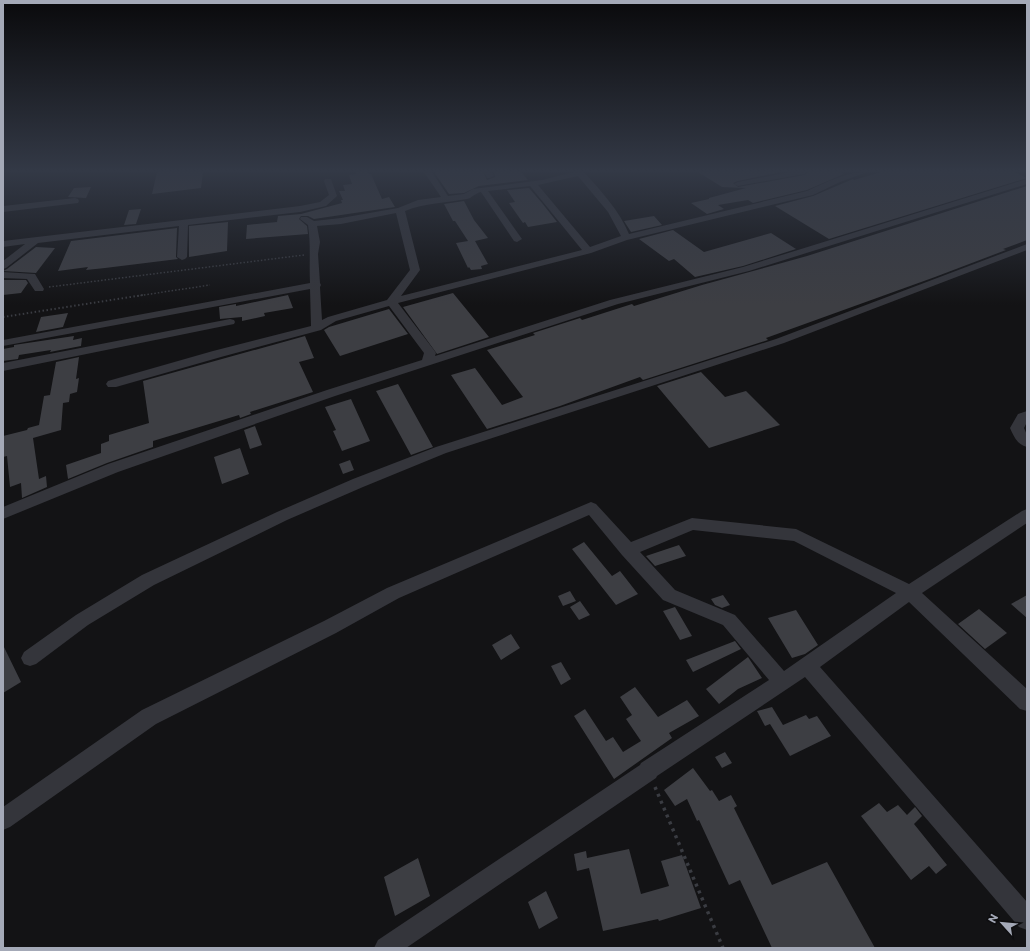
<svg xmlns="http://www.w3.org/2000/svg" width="1030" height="951" font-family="Commissioner,sans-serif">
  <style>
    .building { fill: #3d3e43 }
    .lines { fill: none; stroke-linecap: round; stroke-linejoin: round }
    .path-far2 { stroke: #3a3c42; stroke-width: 1.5; stroke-dasharray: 1.5 2; stroke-linecap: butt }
    .path-far1 { stroke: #3a3c42; stroke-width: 2; stroke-dasharray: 1.5 2.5; stroke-linecap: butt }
    .path { stroke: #3a3c42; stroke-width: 3.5; stroke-dasharray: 3 4.5; stroke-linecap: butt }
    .minor { fill: #34353b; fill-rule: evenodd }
  </style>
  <rect width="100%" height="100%" fill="#131315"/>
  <path class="building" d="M157 172H203L201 188 152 194Z
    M356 172H368L369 174H371L382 199 389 197 395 207 314 219 308 216H301L299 219 307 226 308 234 246 239 247 225 277 222 278 216 301 214 342 203 341 200H343L339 191H345L343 185 352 184 349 175 356 174Z
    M434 172H483L487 180 495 177 494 172H521L528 180 479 186 464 193 449 194Z
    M698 172H781L738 181 733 183 738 187 804 175 809 172H840L844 174 807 190 753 203 748 200 718 205 724 209 707 214 691 203 709 199V198L746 188 722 187Z
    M881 172H1015L1027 178 829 239 775 206 813 196 853 179 854 180Z
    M1027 186V240L1003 249 1006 250 935 277 766 338 768 340 643 380 640 377 560 406 487 429 451 375 475 368 502 405 523 397 487 350 535 335 533 333 580 318 582 320 632 304 634 306 702 285 807 256Z
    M91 187 86 198 68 197 74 188Z
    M529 188 542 203 557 222 528 227 525 222 523 223 509 203 515 202 507 190Z
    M464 201 474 220 488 238 475 241 488 264 481 266 482 269 471 270 469 267 468 268 456 243 468 241 455 221H453L444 204Z
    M141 209 136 224 124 225 129 210Z
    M654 216 662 225 631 232 624 221Z
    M228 222 227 251 189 257V226Z
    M177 228 176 257 178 259 105 268 86 270 88 267 58 271 71 241Z
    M673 230 704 252 771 233 796 249 743 266 695 277 674 259 669 261 639 239Z
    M36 247 55 248 36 273 3 271 7 269Z
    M3 280H26L28 283 21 293 3 295Z
    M453 293 489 337 437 354 403 307Z
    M288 295 293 308 264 313 265 316 242 321V317L220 319 219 307 236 304V306Z
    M389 309 408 334 340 356 324 330 329 327Z
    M68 313 63 327 36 332 41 317Z
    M74 336 73 340 82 338 81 346 50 352 51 350 19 355 18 359 3 361V349L14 347V345Z
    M305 336 314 358 299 362 313 392 250 412 251 414 240 418 239 415 153 441V447L107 463 68 479 66 465 101 453V444L109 441V435L149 423 143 381Z
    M79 357 76 379 79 378 77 392 70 394 69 402 63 403 61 430 33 438 39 479 46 476 47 487 22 498 21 483 10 487 7 456 3 457V436L27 430 28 428 39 425 44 396 50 395 56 362Z
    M701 372 725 397 746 391 780 425 709 448 657 386Z
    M398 384 433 447 411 455 376 391Z
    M351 399 370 441 342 451 333 431 336 430 325 407Z
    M255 426 262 445 250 449 244 430Z
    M240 448 249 474 222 484 214 457Z
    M350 460 354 470 343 474 339 464Z
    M584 542 612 576 620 571 638 594 616 605 572 549Z
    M679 545 686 556 655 566 646 556Z
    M570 591 576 601 563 606 558 596Z
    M723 595 730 605 722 608 715 605 711 599Z
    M1027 595V618L1011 604Z
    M580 601 590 615 579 620 570 607Z
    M675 607 692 636 680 640 663 611Z
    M979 609 1007 633 985 649 958 624Z
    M796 610 818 645 805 654 792 658 768 618Z
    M511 634 520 648 501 660 492 645Z
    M735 641 741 649 693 672 686 660Z
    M3 645 21 682 3 693Z
    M748 657 762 678 738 689 719 704 706 689Z
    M561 662 571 679 561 685 551 666Z
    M635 687 658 717 687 700 699 716 669 733 672 738 614 779 574 716 585 709 606 741 613 737 623 752 641 741 626 719 632 715 620 697Z
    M772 707 783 725 806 715 809 719 817 716 831 736 790 756 770 724 765 726 757 711Z
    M725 752 732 763 722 768 715 757Z
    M693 768 710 791 712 790 719 801 731 795 737 806 734 808 772 885 827 862 875 948H772L740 880 729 885 699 820 697 821 687 799 675 806 664 790Z
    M879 803 887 812 898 805 907 815 915 807 922 816 914 824 947 865 936 874 929 866 911 880 861 816Z
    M629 849 641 894 669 886 661 861 682 855 701 908 659 921 658 919 603 931 589 868 577 871 574 854 586 851 587 858Z
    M418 858 430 896 395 916 384 877Z
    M546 891 558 918 539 929 528 902Z"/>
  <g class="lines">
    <path class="path-far2" d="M49 287 304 255
      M137 296 210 285"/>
    <path class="path-far1" d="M3 317 143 295"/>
    <path class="path" d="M655 787 723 948"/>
    <path class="minor" d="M424 172H432L448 196 464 194 473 189 542 180 574 172H584C601 191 619 210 629 234L807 191C827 182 845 172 867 172L840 182 813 195 627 240 591 253 398 303 434 350 436 353 435 356 610 300 743 267 1027 179V184L749 271 618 304 335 396 118 472 3 519V507L108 464 327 390 422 360 424 353 389 306 336 321 321 330 221 357 116 387H108L106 384 108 381 213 351 311 326 310 289 3 346V340L310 283C309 264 311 244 308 225L300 219 301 217H307L314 221 341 218 398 208 418 200 441 197ZM578 176 608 212 621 236 590 247 538 185ZM530 186 582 250 401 296 420 270 405 211C425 203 445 203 467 199 472 198 475 193 481 192L514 241 517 242 522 239 488 191ZM396 213 410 270 387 300 328 317 322 320 320 287 321 285 320 283 318 254 320 242 317 226 341 224Z
      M484 172H492L494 176 490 178H487Z
      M790 172H808L804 174 738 186 734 184 738 182Z
      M325 179H331L337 196 326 206 300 212 188 225 187 257 185 259 182 260 177 257 179 226 38 243 6 268 3 269V261L25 244 3 247V241L300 206 320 202 329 195 324 181Z
      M75 198 78 199 79 201 78 203 3 212V206Z
      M1027 244V250L784 343 446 453 363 487 287 520 154 585 88 625 36 664 30 666 24 664 21 658 24 652 76 615 142 575 277 512 353 479 436 447 776 339Z
      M3 272 35 274 44 289 43 291H35L27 279 3 278Z
      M230 319 234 320 235 322 234 324 3 371V363Z
      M1027 411V422L1024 428 1027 435V447C1017 444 1014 437 1010 428L1018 414Z
      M591 502 596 504 631 542 692 518 796 529 909 584 1022 511 1027 509V523L922 593 1027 689V711L1020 709 909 602 820 667 1027 902V930L1019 927 805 677 657 776 656 778 406 948H374L378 940 640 765 641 763 769 680 723 625 663 600 622 555 589 515 399 598 336 633 156 724 10 827 3 830V807L142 710 324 621 387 588ZM693 530 794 541 896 593 784 671 735 615 675 590 640 552Z"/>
  </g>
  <linearGradient id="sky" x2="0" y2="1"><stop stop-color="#0a0a0c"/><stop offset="0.56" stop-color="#333946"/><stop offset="1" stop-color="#333946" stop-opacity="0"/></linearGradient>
  <rect width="1030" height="305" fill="url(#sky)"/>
  <rect width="1030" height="951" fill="none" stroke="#a4a9b7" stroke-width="8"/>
  <g transform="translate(1002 923) rotate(297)" stroke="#0e0e10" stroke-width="3" paint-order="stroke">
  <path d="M0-3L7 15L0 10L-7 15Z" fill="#a4a9b7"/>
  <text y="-6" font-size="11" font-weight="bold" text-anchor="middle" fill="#a4a9b7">N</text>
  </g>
</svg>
